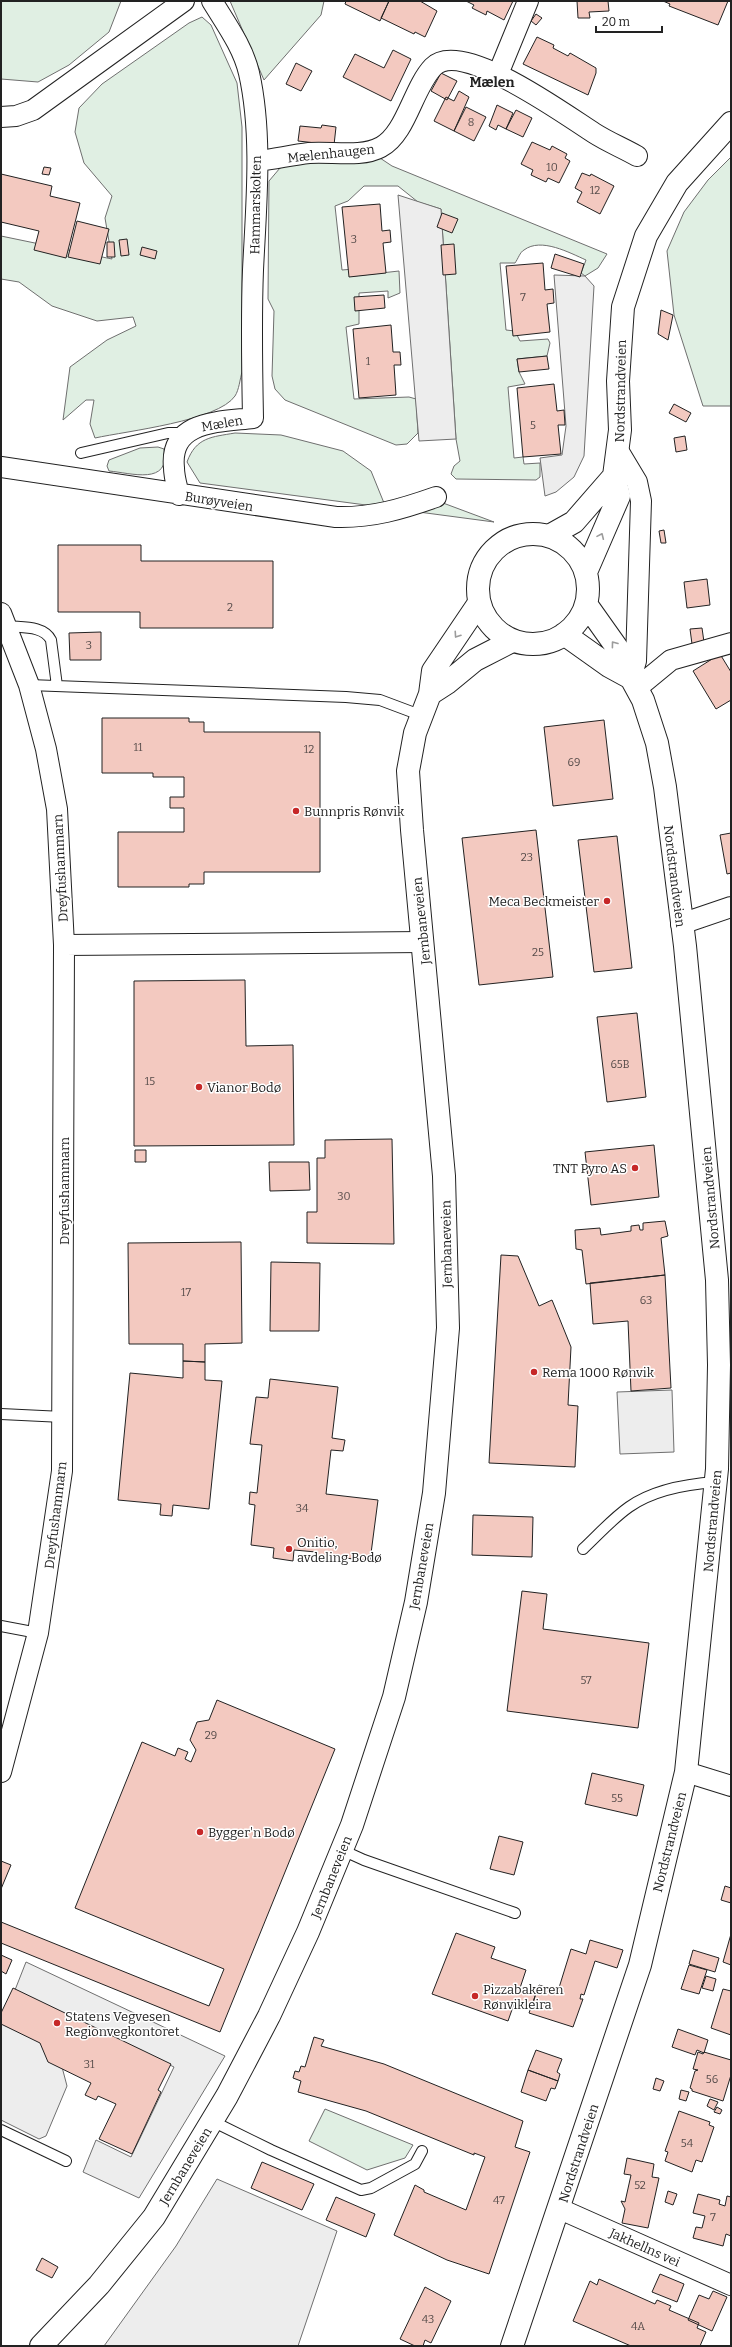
<svg xmlns="http://www.w3.org/2000/svg" width="732" height="2347" font-family="Bitter,serif">
  <style>
    .green { fill: #e0efe3; stroke: #6f6f6f }
    .parking { fill: #ededed; stroke: #6f6f6f }
    .building { fill: #f3c9c0; stroke: #222 }
    .lines { fill: none; stroke-linecap: round; stroke-linejoin: round }
    .lane-casing { stroke: #222; stroke-width: 12 }
    .street-casing { stroke: #222; stroke-width: 22 }
    .secondary-casing { stroke: #222; stroke-width: 24 }
    .primary-casing { stroke: #222; stroke-width: 24 }
    .lane { stroke: #fff; stroke-width: 10 }
    .street { stroke: #fff; stroke-width: 20 }
    .secondary { stroke: #fff; stroke-width: 22 }
    .primary { stroke: #fff; stroke-width: 22 }
    .oneway { stroke: #9c9c9c }
    .poi-dot { fill: #c62828; stroke: #fff; stroke-width: 1.5 }
    .labels { text-anchor: middle; stroke-width: 3; stroke-linejoin: round; paint-order: stroke }
    .number-label { font-size: 11px; fill: #564c4a }
    .street-label { font-size: 13px; fill: #222; stroke: #fff }
    .poi-label { font-size: 13px; fill: #222; stroke: #fff; text-anchor: start }
    .neighbourhood-label { font-size: 14px; font-weight: bold; fill: #222; stroke: #fff }
  </style>
  <rect width="100%" height="100%" fill="#fff"/>
  <path class="green" d="M1 1H121L109 32 69 65 38 82 1 79Z
    M230 1H324L321 15 264 80Z
    M202 17 211 25 237 83 242 127V372C240 379 239 390 235 396 218 421 127 431 95 438L90 424 94 400H86L63 420 70 367 107 340 136 326 133 317 97 321 52 306 19 282 1 279V236L112 259 105 218 112 196 84 163 75 132 79 108 102 84 189 23Z
    M377 156 392 166 607 254 598 268 585 276 581 273 586 260C570 253 541 237 524 250 520 252 518 259 515 263H500L506 330 515 331 520 341 548 339 550 343 547 356 517 359 519 372 525 384 508 387 514 458 523 457 524 464 540 463V477L536 480 456 479 451 474 454 466 460 461 456 439 441 209 418 202 398 186H364L348 201 335 206 342 270 354 269V276L399 271 400 293 388 298V291L359 293V324L346 327 354 399 409 397 416 399 418 433 407 444 396 445 285 400 275 389 272 376 274 311 268 299 269 181 280 168 298 161Z
    M731 157V406H703L674 315 667 251 684 212 708 180Z
    M235 433 281 435 343 451 371 471 384 503 435 500 494 522 200 483 187 462C196 437 212 437 235 433Z
    M158 447 164 449C171 486 131 473 109 471L107 466 109 460 140 448Z
    M325 2109 413 2145 405 2158 367 2170 309 2141Z"/>
  <path class="parking" d="M398 195 441 209 456 439 419 441Z
    M554 275 585 276 594 286 584 456 574 477 556 492 545 496 540 458 562 455 566 426Z
    M672 1390 674 1452 620 1454 617 1392Z
    M26 1962 225 2056 139 2198 83 2172 96 2140 131 2157 174 2067 15 1990Z
    M1 2021 40 2040 62 2067 67 2086 46 2136 39 2139 1 2120Z
    M217 2179 337 2231 298 2346H104L176 2246Z"/>
  <path class="building" d="M346 1H389L380 21 345 4Z
    M389 1H420L437 11 425 37 415 32 414 34 381 18Z
    M466 1H513L504 20 487 11 486 15 472 8 474 5Z
    M577 1H608L609 11 589 12 590 18H578Z
    M663 1H728L718 25 669 6 670 4Z
    M536 14 542 18 536 25 531 21Z
    M537 37 554 45 553 48 568 56 570 53 596 68V73L588 95 523 64Z
    M393 50 411 59 391 101 343 77 355 54 384 68Z
    M296 63 312 71 301 91 286 84Z
    M441 73 457 81 447 100 431 91Z
    M459 91 469 97 454 131 434 121 446 97 454 101Z
    M497 105 513 113 506 129 498 125 496 130 489 126Z
    M466 107 486 117 474 141 454 131Z
    M516 110 532 118 523 137 506 129Z
    M322 125 336 127 334 145 298 141 300 126 321 128Z
    M532 142 550 150 552 146 567 154 565 158 570 161 559 183 548 178 546 182 531 175 533 170 521 164Z
    M44 167 51 168 49 175 42 174Z
    M582 173 590 176 591 174 614 186 600 214 577 202 582 192 575 188Z
    M1 174 52 186 50 196 80 203 66 258 34 250 39 231 1 222Z
    M380 204 382 231 390 230 391 242 383 243 386 273 349 277 342 207Z
    M442 213 458 219 452 233 437 227Z
    M77 221 109 229 100 264 68 257Z
    M127 239 129 255 121 256 119 240Z
    M107 242H114L115 257H107Z
    M454 244 456 274 443 275 441 245Z
    M142 247 157 251 155 259 140 255Z
    M555 254 584 264 580 277 551 268Z
    M543 263 545 290 553 289 554 303 547 304 550 332 513 336 506 266Z
    M384 295 385 308 355 311 354 297Z
    M661 310 673 315 668 340 658 334Z
    M391 325 393 352H400L401 365H394L396 395 359 398 353 329Z
    M547 356 549 369 519 372 517 359Z
    M554 384 557 411 564 410 565 425H558L561 454 523 457 517 388Z
    M674 404 691 413 686 422 669 413Z
    M685 436 687 450 676 452 674 438Z
    M664 530 666 543H661L659 531Z
    M58 545H141V561H273V628H140V612H58Z
    M707 579 710 605 687 608 684 582Z
    M702 628 704 642 692 644 690 629Z
    M101 632V660H70L69 633Z
    M720 654 731 672V700L716 709 693 671Z
    M102 718H189V722H204V732H320V872H204V884H189V887H118V832H184V808H170V797H184V777H153V773H102Z
    M604 720 613 799 553 806 544 727Z
    M536 830 553 977 479 985 462 838Z
    M731 833V873L727 874 720 835Z
    M617 836 632 968 594 972 578 840Z
    M245 980 246 1046 293 1045 294 1145 134 1146V981Z
    M637 1013 646 1097 607 1102 597 1017Z
    M392 1139 394 1244 307 1243V1212H317V1158H325V1140Z
    M654 1145 659 1197 591 1205 585 1152Z
    M135 1150H146V1162H135Z
    M269 1162H309L310 1190 270 1191Z
    M665 1221 668 1236 661 1238 665 1275 586 1284 582 1250 576 1249 575 1230 600 1228 601 1235 631 1231V1226L639 1225 640 1230H643V1223Z
    M241 1242 242 1343 205 1344V1362L183 1361V1344H129L128 1243Z
    M501 1255 518 1256 539 1306 552 1300 571 1347 568 1405 578 1406 575 1467 489 1463Z
    M271 1262 320 1263 319 1331H270Z
    M665 1275 671 1388 631 1391 628 1321 593 1324 590 1283Z
    M183 1361 205 1362V1380L222 1381 209 1509 173 1505 172 1516 160 1515 161 1504 118 1500 130 1373 183 1378Z
    M270 1379 338 1387 332 1438 345 1440 343 1451 331 1450 326 1494 378 1500 370 1561 329 1556 328 1562 317 1561 316 1552 294 1550 293 1561 273 1558 274 1548 251 1545 255 1505 249 1504 250 1492 257 1493 262 1445 250 1444 256 1397 268 1398Z
    M473 1515 533 1517 532 1557 472 1555Z
    M522 1591 547 1594 543 1629 649 1643 638 1728 507 1711Z
    M217 1700 335 1749 220 2032 1 1943V1922L209 2006 224 1969 75 1908 142 1742 175 1756 178 1748 188 1752 185 1759 191 1762 196 1750 190 1740 197 1722 209 1720Z
    M592 1773 644 1785 637 1816 585 1804Z
    M499 1836 523 1842 514 1875 490 1869Z
    M1 1861 11 1865 1 1889Z
    M725 1886 731 1888V1903L721 1900Z
    M456 1933 495 1947 491 1958 526 1970 520 1988 536 1993 531 2010 514 2004 508 2021 432 1994Z
    M731 1934V1965L723 1962Z
    M590 1940 623 1950 617 1968 595 1961 584 1995 581 1994 580 1999H583L573 2027 529 2013 539 1985 558 1991 571 1949 586 1954Z
    M693 1950 719 1958 715 1972 689 1964Z
    M1 1955 12 1960 6 1974 1 1971Z
    M689 1965 707 1970 699 1994 681 1989Z
    M706 1976 716 1979 713 1991 702 1988Z
    M13 1988 171 2064 158 2090 161 2092 132 2154 99 2139 116 2104 98 2096 96 2100 85 2095 91 2083 48 2062 40 2043 1 2024V2013Z
    M723 1989 731 1991V2035L711 2028Z
    M678 2029 708 2040 704 2053 697 2050 695 2055 672 2047Z
    M314 2037 324 2040 321 2046 384 2064 523 2121 515 2147 530 2152 489 2274 447 2260 394 2235 415 2185 424 2190V2192L466 2210 485 2157 474 2153V2155L366 2111 298 2092 301 2081 293 2078 295 2071 299 2072 301 2066 305 2067Z
    M536 2050 562 2059 557 2072 560 2074 558 2081 528 2070Z
    M698 2052 703 2054 704 2052 731 2060V2075L723 2101 692 2091V2089L690 2088 695 2071 698 2070 693 2069Z
    M528 2070 558 2081 555 2089 551 2088 546 2101 521 2092Z
    M656 2078 664 2081 660 2091 653 2089Z
    M681 2090 689 2092 686 2101 679 2099Z
    M710 2099 718 2102 714 2110 707 2106Z
    M717 2107 722 2110 720 2114 714 2112Z
    M679 2111 710 2122 709 2125 714 2127 702 2162 696 2160 692 2172 665 2161 668 2152 665 2151Z
    M627 2158 654 2164 652 2177 659 2178 648 2228 622 2223 625 2209 621 2201 625 2202 631 2175 624 2174Z
    M262 2162 314 2184 302 2210 251 2188Z
    M668 2191 677 2194 673 2205 665 2202Z
    M698 2194 720 2200 719 2204 725 2206 727 2196 731 2197V2236L726 2234 723 2246 693 2238 696 2227 702 2228 705 2216 693 2213Z
    M336 2197 375 2214 366 2237 326 2220Z
    M42 2258 58 2267 52 2278 36 2270Z
    M660 2274 684 2284 677 2302 652 2292Z
    M599 2279 655 2304 657 2300 671 2306 669 2310 699 2323 697 2328 706 2332 700 2346H631L573 2321 590 2281 597 2285Z
    M425 2287 451 2301 431 2343 425 2340 423 2346H415L400 2339Z
    M713 2291 727 2297 712 2331 688 2320 699 2295 709 2299Z"/>
  <g class="lines">
    <defs>
      <path id="lane" d="M81 453 168 433H186
        M7 626C21 628 43 625 51 640L57 686
        M29 685 346 697 380 700 420 715
        M1 1414 63 1417
        M583 1549C598 1535 612 1519 629 1507 653 1490 687 1484 716 1482
        M1 1626 38 1633
        M342 1850 364 1860 515 1913
        M212 2121 271 2150 361 2190 371 2188 415 2164 422 2151
        M1 2130 66 2161"/>
      <path id="street" d="M498 74 528 1
        M1 117 16 116 33 110 184 1
        M258 161C275 159 292 155 309 153 331 151 361 158 381 147 406 134 413 88 433 67 461 38 567 116 594 133 608 142 623 148 637 156
        M619 452 637 482 641 501 636 661 631 678
        M1 467 336 517C372 518 402 509 436 497
        M179 495C177 486 174 477 174 468 169 420 220 422 253 418 252 368 251 319 253 270 256 207 263 135 249 73 243 47 226 24 212 1
        M1 613 29 685 46 749 57 809 64 945 62 1471 38 1633 1 1772
        M637 688 671 660 731 643
        M681 924 731 907
        M64 945 423 942
        M686 1772 731 1786
        M560 2209 731 2285"/>
      <path id="secondary" d="M430 694 447 683 475 660 512 641
        M41 2346 99 2285 154 2217 227 2096 269 2016 308 1932 352 1825 394 1697 416 1602 434 1493 448 1328 444 1176 412 830 408 771 415 733 430 694 433 671 479 603"/>
      <path id="primary" d="M478 589a55 55 0 1 1 110 0a55 55 0 1 1-110 0Z
        M549 536 574 522 614 476
        M586 572 619 496 614 476 620 430 618 381 623 307 646 236 677 183 731 123
        M564 634 609 666 631 678
        M512 2346 640 1965 686 1772 717 1469 719 1365 717 1280 685 946 665 787 657 743 643 700 631 678 625 659 586 604"/>
    </defs>
    <use href="#lane" class="lane-casing"/>
    <use href="#street" class="street-casing"/>
    <use href="#secondary" class="secondary-casing"/>
    <use href="#primary" class="primary-casing"/>
    <use href="#lane" class="lane"/>
    <use href="#street" class="street"/>
    <use href="#secondary" class="secondary"/>
    <use href="#primary" class="primary"/>
  </g>
  <defs><path id="oneway-chevron" d="M-2-3.5L2.5 0L-2 3.5" fill="none" stroke-width="1.6" stroke-linecap="round" stroke-linejoin="round"/></defs>
  <g class="oneway">
    <use href="#oneway-chevron" transform="translate(601 536) rotate(-66)"/>
    <use href="#oneway-chevron" transform="translate(457 635) rotate(124)"/>
    <use href="#oneway-chevron" transform="translate(614 644) rotate(-127)"/>
  </g>
  <g class="poi-dot">
    <circle cx="296" cy="811" r="4"/>
    <circle cx="607" cy="901" r="4"/>
    <circle cx="199" cy="1087" r="4"/>
    <circle cx="635" cy="1168" r="4"/>
    <circle cx="534" cy="1372" r="4"/>
    <circle cx="289" cy="1549" r="4"/>
    <circle cx="200" cy="1832" r="4"/>
    <circle cx="475" cy="1996" r="4"/>
    <circle cx="57" cy="2023" r="4"/>
  </g>
  <g class="labels">
    <g class="number-label">
      <text x="471" y="126">8</text>
      <text x="552" y="171">10</text>
      <text x="595" y="194">12</text>
      <text x="354" y="243">3</text>
      <text x="523" y="301">7</text>
      <text x="368" y="365">1</text>
      <text x="533" y="429">5</text>
      <text x="230" y="611">2</text>
      <text x="89" y="649">3</text>
      <text x="138" y="751">11</text>
      <text x="309" y="753">12</text>
      <text x="574" y="766">69</text>
      <text x="527" y="861">23</text>
      <text x="538" y="956">25</text>
      <text x="620" y="1068">65B</text>
      <text x="150" y="1085">15</text>
      <text x="344" y="1200">30</text>
      <text x="186" y="1296">17</text>
      <text x="646" y="1304">63</text>
      <text x="302" y="1512">34</text>
      <text x="586" y="1684">57</text>
      <text x="211" y="1739">29</text>
      <text x="617" y="1802">55</text>
      <text x="89" y="2068">31</text>
      <text x="712" y="2083">56</text>
      <text x="687" y="2147">54</text>
      <text x="640" y="2189">52</text>
      <text x="499" y="2204">47</text>
      <text x="713" y="2221">7</text>
      <text x="428" y="2323">43</text>
      <text x="638" y="2330">4A</text>
    </g>
    <g class="street-label">
      <text transform="translate(331 153) rotate(-6)" y="5">Mælenhaugen</text>
      <text transform="translate(255 205) rotate(-89)" y="5">Hammarskolten</text>
      <text transform="translate(620 391) rotate(-89)" y="5">Nordstrandveien</text>
      <text transform="translate(222 423) rotate(-10)" y="5">Mælen</text>
      <text transform="translate(219 501) rotate(9)" y="5">Burøyveien</text>
      <text transform="translate(60 868) rotate(-93)" y="5">Dreyfushammarn</text>
      <text transform="translate(675 876) rotate(83)" y="5">Nordstrandveien</text>
      <text transform="translate(421 921) rotate(-96)" y="5">Jernbaneveien</text>
      <text transform="translate(64 1191) rotate(-90)" y="5">Dreyfushammarn</text>
      <text transform="translate(710 1198) rotate(-95)" y="5">Nordstrandveien</text>
      <text transform="translate(446 1244) rotate(-91)" y="5">Jernbaneveien</text>
      <text transform="translate(55 1515) rotate(-83)" y="5">Dreyfushammarn</text>
      <text transform="translate(712 1521) rotate(-85)" y="5">Nordstrandveien</text>
      <text transform="translate(421 1566) rotate(-80)" y="5">Jernbaneveien</text>
      <text transform="translate(669 1842) rotate(-76)" y="5">Nordstrandveien</text>
      <text transform="translate(331 1877) rotate(-68)" y="5">Jernbaneveien</text>
      <text transform="translate(578 2153) rotate(-72)" y="5">Nordstrandveien</text>
      <text transform="translate(185 2166) rotate(-59)" y="5">Jernbaneveien</text>
      <text transform="translate(645 2247) rotate(24)" y="5">Jakhellns vei</text>
    </g>
    <g class="poi-label">
      <text x="304" y="816">Bunnpris Rønvik</text>
      <text x="599" y="906" text-anchor="end">Meca Beckmeister</text>
      <text x="207" y="1092">Vianor Bodø</text>
      <text x="627" y="1173" text-anchor="end">TNT Pyro AS</text>
      <text x="542" y="1377">Rema 1000 Rønvik</text>
      <text x="297" y="1547">Onitio,<tspan x="297" dy="15">avdeling Bodø</tspan></text>
      <text x="208" y="1837">Bygger'n Bodø</text>
      <text x="483" y="1994">Pizzabakeren<tspan x="483" dy="15">Rønvikleira</tspan></text>
      <text x="65" y="2021">Statens Vegvesen<tspan x="65" dy="15">Regionvegkontoret</tspan></text>
    </g>
    <g class="neighbourhood-label">
      <text x="492" y="87">Mælen</text>
    </g>
  </g>
  <rect width="732" height="2347" fill="none" stroke="#222222" stroke-width="4"/>
  <path d="M596 26v6h66v-6" fill="none" stroke="#222222" stroke-width="2"/>
  <text x="602" y="26" font-size="12" fill="#222222" stroke="#ffffff" stroke-width="3" paint-order="stroke">20 m</text>
</svg>
